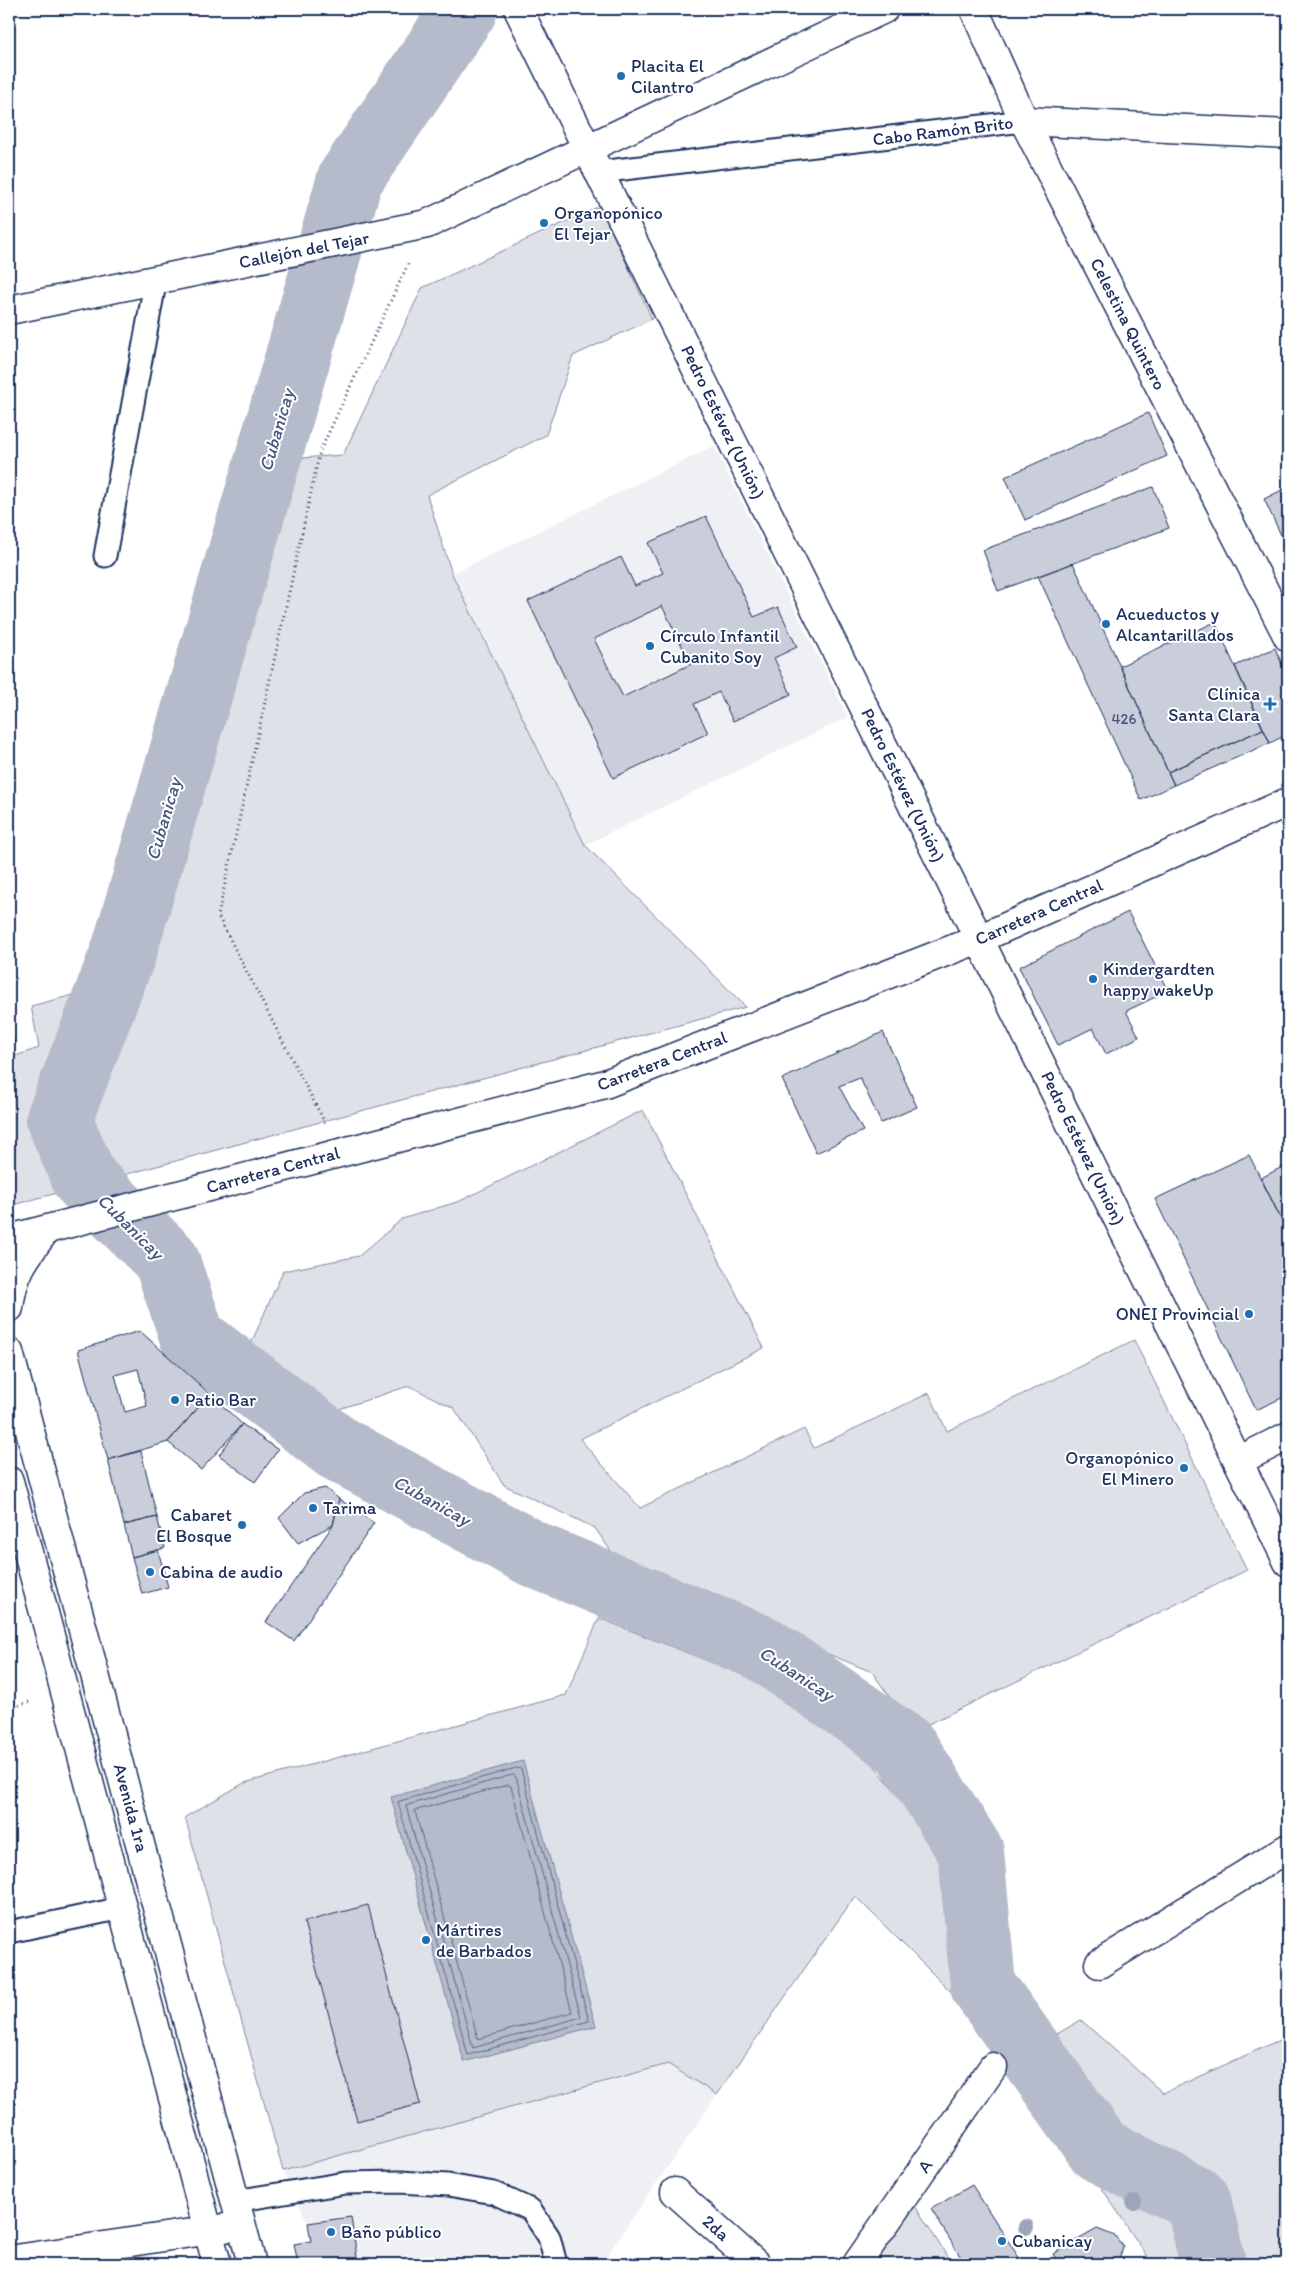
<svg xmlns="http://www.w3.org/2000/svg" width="1297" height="2273" font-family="Itim,sans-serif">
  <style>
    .built { fill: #eff0f4 }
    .green { fill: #dee1e7; stroke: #7c88a2 }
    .water { fill: #b5bbca; stroke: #77839f }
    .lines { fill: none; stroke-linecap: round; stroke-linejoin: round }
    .shore { stroke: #596789; stroke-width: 1 }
    .river { stroke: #b5bbca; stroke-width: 66 }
    .building { fill: #caceda; stroke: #1b2f5e; fill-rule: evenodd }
    .lane-casing { stroke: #1b2f5e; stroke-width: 25 }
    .street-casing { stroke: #1b2f5e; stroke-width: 31 }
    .secondary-casing { stroke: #1b2f5e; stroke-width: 31 }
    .primary-casing { stroke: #1b2f5e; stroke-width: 31 }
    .path { stroke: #1b2f5e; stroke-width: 3; stroke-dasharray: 1 4; stroke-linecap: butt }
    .lane { stroke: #fff; stroke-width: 21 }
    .street { stroke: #fff; stroke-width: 28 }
    .secondary { stroke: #fff; stroke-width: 28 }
    .primary { stroke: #fff; stroke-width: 28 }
    .tree { fill: #9da5b9 }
    .poi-dot { fill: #1f6fb2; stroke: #fff; stroke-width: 2 }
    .labels { text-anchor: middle; stroke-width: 4; stroke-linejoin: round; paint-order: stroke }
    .number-label { font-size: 15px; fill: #47577d }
    .poi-label { font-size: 18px; fill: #1b2f5e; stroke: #fff; text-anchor: start }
    .street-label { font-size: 18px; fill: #1b2f5e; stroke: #fff }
    .water-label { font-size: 19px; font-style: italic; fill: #49597e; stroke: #fff }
  </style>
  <rect width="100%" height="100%" fill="#fff"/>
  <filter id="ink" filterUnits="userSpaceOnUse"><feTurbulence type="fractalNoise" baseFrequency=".02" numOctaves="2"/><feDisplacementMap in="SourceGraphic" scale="10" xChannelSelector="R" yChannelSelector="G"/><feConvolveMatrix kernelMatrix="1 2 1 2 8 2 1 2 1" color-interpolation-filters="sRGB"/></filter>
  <g filter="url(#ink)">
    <path class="built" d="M714 446 848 717 585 845 452 574Z
      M668 2064 717 2095 601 2264H358L351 2217 308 2223 283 2171Z"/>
    <path class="green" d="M600 206 652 319 573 356 546 435 427 495 452 574 585 845 746 1007 9 1206V1058L39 1048 31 1006 130 980 286 459 343 455 422 288Z
      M643 1110 764 1348 580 1439 640 1508 804 1429 814 1448 929 1393 947 1431 1134 1340 1247 1570 914 1731 872 1672 792 1639 684 1582 617 1560 595 1528 504 1485 454 1408 409 1386 336 1410 279 1384 249 1348 283 1271 359 1256 402 1219 460 1201Z
      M599 1618 758 1681 858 1745 955 1866 967 2008 855 1896 717 2095 668 2064 283 2171 185 1817 244 1783 566 1695Z
      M1081 2020 1163 2093 1288 2036V2264H1152L1016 2058Z
      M914 2204 952 2264H871Z"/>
    <path class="water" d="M523 1761 596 2026 464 2062 391 1797Z"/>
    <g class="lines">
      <path class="shore" d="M517 1768 521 1769 589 2021 468 2055 398 1802Z
        M513 1775 516 1777 581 2017 473 2048 406 1806Z
        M508 1785 511 1786 572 2012 478 2039 415 1811Z"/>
      <path class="river" d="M465 9 350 179 124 951 59 1119 85 1180 166 1259 193 1338 337 1448 535 1555 764 1649 905 1747 971 1852 983 1986 1100 2150 1198 2200 1213 2264"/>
    </g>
    <path class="building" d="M1148 413 1167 456 1025 520 1005 477Z
      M1153 487 1169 528 998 591 983 550Z
      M1288 487V550L1264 499Z
      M706 516 754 617 778 607 797 647 774 658 791 694 733 721 719 692 694 704 708 733 613 778 528 601 621 557 635 586 663 573 648 543ZM662 606 691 664 623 697 594 639Z
      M1073 563 1174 785 1141 800 1038 576Z
      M1215 622 1263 729 1168 772 1120 666Z
      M1275 648 1288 678V734L1270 743 1235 666Z
      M1263 729 1270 743 1174 785 1168 772Z
      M1128 912 1168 991 1126 1011 1139 1037 1106 1054 1093 1028 1058 1045 1019 967Z
      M9 1020 15 1044 9 1046Z
      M883 1032 917 1107 881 1123 860 1078 839 1086 863 1131 816 1153 782 1079Z
      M1249 1155 1288 1233V1395L1256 1410 1155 1199Z
      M1288 1164V1233L1261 1178Z
      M140 1331 210 1394 168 1442 108 1460 78 1350ZM138 1369 147 1406 125 1412 115 1375Z
      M210 1394 242 1424 201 1470 168 1442Z
      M242 1424 278 1450 255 1482 219 1455Z
      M141 1451 157 1517 124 1525 108 1460Z
      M325 1488 339 1499 333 1525 298 1543 279 1518 304 1493Z
      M339 1499 374 1523 294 1641 266 1622 333 1525Z
      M157 1517 165 1548 132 1557 124 1525Z
      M158 1550 168 1587 142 1594 132 1557Z
      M368 1905 420 2104 357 2121 304 1922Z
      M972 2185 1023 2264H965L931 2209Z
      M351 2217 358 2264H298L294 2244 311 2241 308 2223Z
      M1097 2229 1115 2236 1123 2246 1118 2264H1059L1053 2254Z"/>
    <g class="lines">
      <defs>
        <path id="lane" d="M599 172 1024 121
          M105 556 156 278
          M9 1932 122 1908
          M235 2201 346 2183 400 2182 448 2185 494 2193 531 2210 549 2237 556 2264"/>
        <path id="street" d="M518 9 979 939
          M974 9 1024 121 1288 637
          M1024 121 1288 134
          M9 310 427 224 884 9
          M1238 1461 1288 1436
          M1099 1964 1288 1848
          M675 2192 756 2264
          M857 2264 993 2067"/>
        <path id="secondary" d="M979 939 1288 1562
          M9 1308C13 1272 25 1258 46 1230
          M9 1352 252 2264
          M9 1481 217 2264
          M9 2260 225 2228"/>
        <path id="primary" d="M9 1239 605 1084 979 939 1288 802"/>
      </defs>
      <use href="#lane" class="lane-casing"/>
      <use href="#street" class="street-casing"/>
      <use href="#secondary" class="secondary-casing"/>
      <use href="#primary" class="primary-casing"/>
      <path class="path" d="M325 1123 218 916 320 451 409 262
        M9 1708 33 1701"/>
      <use href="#lane" class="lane"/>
      <use href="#street" class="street"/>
      <use href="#secondary" class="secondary"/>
      <use href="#primary" class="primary"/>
    </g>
    <g class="tree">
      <circle cx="1134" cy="2202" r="8"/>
      <circle cx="1026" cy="2227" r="8"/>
    </g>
  </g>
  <g class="poi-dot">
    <circle cx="621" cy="76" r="5"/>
    <circle cx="544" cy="223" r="5"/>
    <circle cx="1106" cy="624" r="5"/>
    <circle cx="650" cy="646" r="5"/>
    <path d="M1267.5 696.5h5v5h5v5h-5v5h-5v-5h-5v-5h5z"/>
    <circle cx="1093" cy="979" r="5"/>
    <circle cx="1249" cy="1314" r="5"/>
    <circle cx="175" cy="1400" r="5"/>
    <circle cx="1184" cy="1468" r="5"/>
    <circle cx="313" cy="1508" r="5"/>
    <circle cx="242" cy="1525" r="5"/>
    <circle cx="150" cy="1572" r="5"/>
    <circle cx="426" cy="1940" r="5"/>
    <circle cx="331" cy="2232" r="5"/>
    <circle cx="1002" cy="2241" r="5"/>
  </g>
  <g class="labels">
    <g class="number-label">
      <text x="1124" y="724">426</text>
    </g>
    <g class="poi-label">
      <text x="631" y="72">Placita El<tspan x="631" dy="21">Cilantro</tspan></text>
      <text x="554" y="219">Organopónico<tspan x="554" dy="21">El Tejar</tspan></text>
      <text x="1116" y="620">Acueductos y<tspan x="1116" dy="21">Alcantarillados</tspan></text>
      <text x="660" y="642">Círculo Infantil<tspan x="660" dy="21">Cubanito Soy</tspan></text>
      <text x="1260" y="700" text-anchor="end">Clínica<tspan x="1260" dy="21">Santa Clara</tspan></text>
      <text x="1103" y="975">Kindergardten<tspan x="1103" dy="21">happy wakeUp</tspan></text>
      <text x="1239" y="1320" text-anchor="end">ONEI Provincial</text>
      <text x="185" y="1406">Patio Bar</text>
      <text x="1174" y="1464" text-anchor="end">Organopónico<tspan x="1174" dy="21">El Minero</tspan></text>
      <text x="323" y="1514">Tarima</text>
      <text x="232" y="1521" text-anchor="end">Cabaret<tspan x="232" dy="21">El Bosque</tspan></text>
      <text x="160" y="1578">Cabina de audio</text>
      <text x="436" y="1936">Mártires<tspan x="436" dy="21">de Barbados</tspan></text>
      <text x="341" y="2238">Baño público</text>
      <text x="1012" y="2247">Cubanicay</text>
    </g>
    <g class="street-label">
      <text transform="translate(943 131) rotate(-7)" y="6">Cabo Ramón Brito</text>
      <text transform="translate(304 250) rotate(-11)" y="6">Callejón del Tejar</text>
      <text transform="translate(1128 324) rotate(63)" y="6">Celestina Quintero</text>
      <text transform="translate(723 422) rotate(64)" y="6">Pedro Estévez (Unión)</text>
      <text transform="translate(903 785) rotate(64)" y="6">Pedro Estévez (Unión)</text>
      <text transform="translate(1039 912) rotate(-24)" y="6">Carretera Central</text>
      <text transform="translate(662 1061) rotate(-21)" y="6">Carretera Central</text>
      <text transform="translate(1083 1148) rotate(64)" y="6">Pedro Estévez (Unión)</text>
      <text transform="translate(273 1170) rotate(-15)" y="6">Carretera Central</text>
      <text transform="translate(131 1808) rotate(75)" y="6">Avenida 1ra</text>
      <text transform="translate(925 2166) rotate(-55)" y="6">A</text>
      <text transform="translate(716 2228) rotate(42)" y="6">2da</text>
    </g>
    <g class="water-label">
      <text transform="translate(276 430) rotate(-74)" y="7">Cubanicay</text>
      <text transform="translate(163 819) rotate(-74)" y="7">Cubanicay</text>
      <text transform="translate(131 1226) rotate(45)" y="7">Cubanicay</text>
      <text transform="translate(432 1500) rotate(29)" y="7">Cubanicay</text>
      <text transform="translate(797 1673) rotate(33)" y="7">Cubanicay</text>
    </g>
  </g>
  <rect width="1297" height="2273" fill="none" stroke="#fff" stroke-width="30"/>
  <rect x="15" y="15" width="1267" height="2243" fill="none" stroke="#1b2f5e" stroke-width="2" filter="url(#ink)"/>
</svg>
